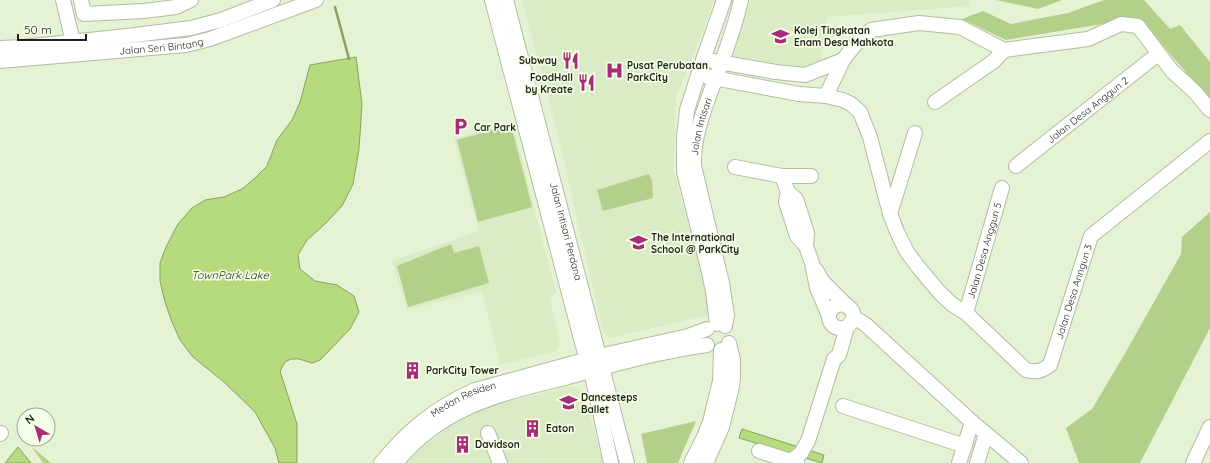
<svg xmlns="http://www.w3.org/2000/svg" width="1210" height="463" font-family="Quicksand,sans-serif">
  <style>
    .built { fill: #daebc5 }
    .green { fill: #b3d08b }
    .water { fill: #b5db7e; stroke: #87a35f }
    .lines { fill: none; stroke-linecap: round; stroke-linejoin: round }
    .stream { stroke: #87a35f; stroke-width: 2.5 }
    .minor-casing { stroke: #b0bda0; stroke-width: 16 }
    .minor { stroke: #fff; stroke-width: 14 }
    .labels { text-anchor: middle; stroke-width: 3.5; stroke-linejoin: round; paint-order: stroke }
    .poi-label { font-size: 10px; font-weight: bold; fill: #1d2116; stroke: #f3ffe6; text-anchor: start }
    .street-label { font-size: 10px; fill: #1d2116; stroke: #f3ffe6 }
    .water-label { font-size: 11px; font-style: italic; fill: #27350f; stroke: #f3ffe6 }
  </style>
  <rect width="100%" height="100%" fill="#e5f2d4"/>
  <path class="built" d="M522 0H714L698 44 676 97 674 172 713 314 610 338 603 332 558 135Z
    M751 0H966L971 6 827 17 821 60 801 68 731 55Z
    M512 121 553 281 556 292 550 299 560 344 556 351 500 365 482 291 407 310 392 261 479 231 454 139Z
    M566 387H576L585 397 603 463H406L423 446 463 417 486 408Z"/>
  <path class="green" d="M996 0H1062L1038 9Z
    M1104 0H1144L1170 29 1180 25 1210 62V100L1139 18 1006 40 962 19 983 11 1011 24 1068 13Z
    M511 125 532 207 478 222 457 140Z
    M649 174 652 180 653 198 603 211 597 190Z
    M1210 212V328L1140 463H1079L1066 428 1092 409 1123 357 1181 254 1182 237Z
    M451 244 454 253 479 246 489 283 408 307 397 266Z
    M696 421 678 463H647L641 434Z
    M32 447 51 463H43Z"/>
  <path class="water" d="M356 57 362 104 359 149 353 184 342 206 325 224 307 240 298 255 300 269 315 281 337 285 354 296 359 312 350 329 320 360 312 363 299 359H291L285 362 280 371 297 424V463H279L275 448 255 412 224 382 193 357 180 340 172 322 165 302 160 281V263L166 247 178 224 192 208 205 200 224 197 242 189 255 178 267 166 277 140 292 120 300 102 310 65Z
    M742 429 824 455 822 463 739 438Z
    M18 447 31 463H5Z"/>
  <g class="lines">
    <path class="stream" d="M335 7 349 59"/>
    <defs>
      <g id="minor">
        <path d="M63 0 73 42"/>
        <path d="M81 0 84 14 144 11 176 7 191 0"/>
        <path d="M492 0 581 339 593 380 611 463"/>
        <path id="s1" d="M506 0 627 463"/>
        <path d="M0 48 23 47 127 36 191 28 221 20 273 0"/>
        <path id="s2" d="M0 61 186 45 210 39 316 0"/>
        <path d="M713 61 776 72 805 75 843 60"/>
        <path d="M708 77 799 94 826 96"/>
        <path d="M935 102 994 61 1004 50"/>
        <path id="s3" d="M1210 110 1195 92 1172 71 1138 26 1121 24 1088 39 1004 50 960 27 919 23 871 30 854 46 843 60 826 96 843 100 851 104 860 112 870 137 890 214 898 234 907 252 919 268 940 293 953 305 966 313 1026 370C1036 373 1042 371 1050 365L1091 236 1210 141"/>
        <path id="s4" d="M1016 166 1158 54"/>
        <path d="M735 167 782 176H811"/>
        <path d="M782 176 788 192 786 202 797 236 806 246 807 233 796 199 788 192"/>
        <path d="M890 214 915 133"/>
        <path d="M806 246 812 263 817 288 829 316"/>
        <path d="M816 270 823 282 848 307"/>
        <path id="s5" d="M966 313 1002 188"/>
        <path d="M853 318 860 321 866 325 972 422 1021 463"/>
        <path d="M717 324 713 292 709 272 684 172V137L687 110 703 60 724 0"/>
        <path id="s6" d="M725 326 727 315 722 283 694 166C693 136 705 107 715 80 725 54 735 27 741 0"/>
        <path d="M843 406 965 446"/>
        <path d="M488 433 500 463"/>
        <path d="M0 434 1 433"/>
        <path d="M759 451 797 463"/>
        <path id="s7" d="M381 463C408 430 436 407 475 390L599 356 688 336 707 329"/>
        <path d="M396 463C444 403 507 393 576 375 619 363 663 351 707 345"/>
        <path d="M691 463 704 437 710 422 720 381 721 350"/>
        <path d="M706 463 722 427 732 387 733 377V360L729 343"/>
        <path d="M789 463 801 453 808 441 834 359 839 355 847 327C853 322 856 314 850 308 847 305 842 304 838 305 822 310 829 334 847 327"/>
        <path d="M959 463 972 422"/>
        <path d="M977 463 986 434"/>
        <path d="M1193 463 1210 427"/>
      </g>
    </defs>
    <use href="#minor" class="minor-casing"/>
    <use href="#minor" class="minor"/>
  </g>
  <defs>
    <symbol id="school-bare" viewBox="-9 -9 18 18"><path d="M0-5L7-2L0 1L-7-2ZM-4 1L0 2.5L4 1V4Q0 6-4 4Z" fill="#aa2b79" stroke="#f3ffe6" stroke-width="2.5" paint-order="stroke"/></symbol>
    <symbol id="restaurant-bare" viewBox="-9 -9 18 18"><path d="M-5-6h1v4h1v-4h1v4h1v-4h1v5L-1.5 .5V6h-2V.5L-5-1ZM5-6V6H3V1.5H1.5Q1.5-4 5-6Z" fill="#aa2b79" stroke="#f3ffe6" stroke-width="2.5" paint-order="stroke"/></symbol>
    <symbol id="hospital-bare" viewBox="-9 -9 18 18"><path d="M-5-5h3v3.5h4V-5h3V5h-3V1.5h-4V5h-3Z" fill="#aa2b79" stroke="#f3ffe6" stroke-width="2.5" paint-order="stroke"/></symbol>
    <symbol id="parking-bare" viewBox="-9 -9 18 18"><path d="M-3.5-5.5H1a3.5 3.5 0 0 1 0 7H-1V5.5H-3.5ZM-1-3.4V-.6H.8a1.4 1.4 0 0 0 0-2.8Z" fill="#aa2b79" stroke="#f3ffe6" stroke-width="2.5" paint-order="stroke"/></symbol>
    <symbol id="building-bare" viewBox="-9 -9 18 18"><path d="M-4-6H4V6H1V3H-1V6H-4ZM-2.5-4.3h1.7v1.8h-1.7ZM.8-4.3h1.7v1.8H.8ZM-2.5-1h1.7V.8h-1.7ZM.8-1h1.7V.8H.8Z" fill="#aa2b79" stroke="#f3ffe6" stroke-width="2.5" paint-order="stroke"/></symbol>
  </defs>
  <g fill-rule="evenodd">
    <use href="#school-bare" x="768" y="24" width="25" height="25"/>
    <use href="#restaurant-bare" x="558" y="48" width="25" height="25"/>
    <use href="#hospital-bare" x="602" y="58" width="25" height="25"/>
    <use href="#restaurant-bare" x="574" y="70" width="25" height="25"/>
    <use href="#parking-bare" x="448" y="114" width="25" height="25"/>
    <use href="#school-bare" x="626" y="230" width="25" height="25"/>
    <use href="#building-bare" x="400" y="358" width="25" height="25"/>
    <use href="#school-bare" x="556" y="390" width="25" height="25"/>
    <use href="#building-bare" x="520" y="416" width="25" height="25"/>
    <use href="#building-bare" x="450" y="432" width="25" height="25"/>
  </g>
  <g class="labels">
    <g class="poi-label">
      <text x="794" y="34">Kolej Tingkatan<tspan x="794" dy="12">Enam Desa Mahkota</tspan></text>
      <text x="557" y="64" text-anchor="end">Subway</text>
      <text x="627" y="69">Pusat Perubatan<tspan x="627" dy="12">ParkCity</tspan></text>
      <text x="573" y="81" text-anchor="end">FoodHall<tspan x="573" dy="12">by Kreate</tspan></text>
      <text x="474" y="131">Car Park</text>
      <text x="651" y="241">The International<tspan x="651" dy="12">School @ ParkCity</tspan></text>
      <text x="426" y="374">ParkCity Tower</text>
      <text x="581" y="401">Dancesteps<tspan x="581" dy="12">Ballet</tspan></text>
      <text x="546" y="432">Eaton</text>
      <text x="475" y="448">Davidson</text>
    </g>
    <g class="street-label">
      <text dy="4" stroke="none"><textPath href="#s2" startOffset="162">Jalan Seri Bintang</textPath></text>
      <text dy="4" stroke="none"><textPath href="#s4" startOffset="91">Jalan Desa Anggun 2</textPath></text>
      <text dy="4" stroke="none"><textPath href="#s6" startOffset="204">Jalan Intisari</textPath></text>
      <text dy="4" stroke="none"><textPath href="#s1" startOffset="239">Jalan Intisari Perdana</textPath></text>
      <text dy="4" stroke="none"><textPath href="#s5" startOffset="65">Jalan Desa Anggun 5</textPath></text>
      <text dy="4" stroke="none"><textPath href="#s3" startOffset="927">Jalan Desa Anngun 3</textPath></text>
      <text dy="4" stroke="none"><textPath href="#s7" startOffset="106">Medan Residen</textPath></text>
    </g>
    <g class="water-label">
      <text x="230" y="279">TownPark Lake</text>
    </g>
  </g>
  <g transform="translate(36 427) rotate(322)"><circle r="19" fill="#f3ffe6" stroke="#9da693"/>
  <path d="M0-3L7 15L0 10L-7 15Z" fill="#aa2b79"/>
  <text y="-6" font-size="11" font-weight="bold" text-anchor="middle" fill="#1d2116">N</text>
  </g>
  <path d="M18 34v6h68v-6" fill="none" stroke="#1d2116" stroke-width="2"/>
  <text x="24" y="34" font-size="12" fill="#1d2116" stroke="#f3ffe6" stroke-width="3" paint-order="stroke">50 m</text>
</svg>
